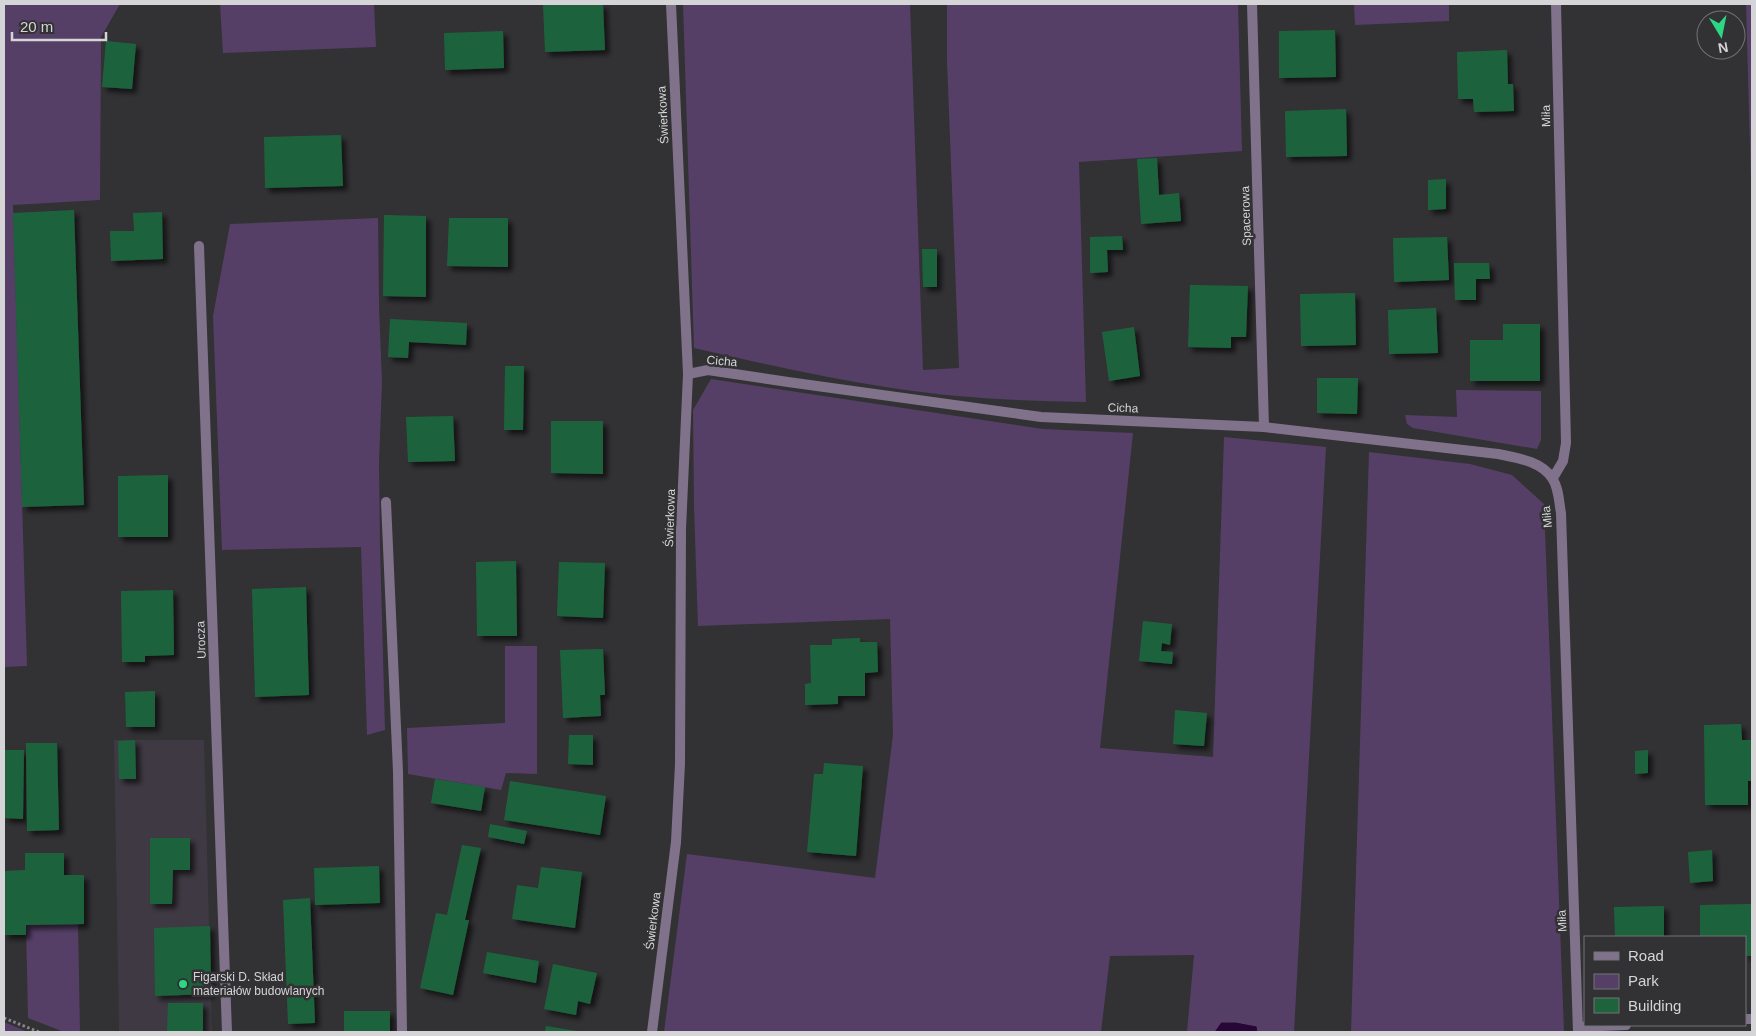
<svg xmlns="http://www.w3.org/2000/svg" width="1756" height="1036" font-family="Helvetica,sans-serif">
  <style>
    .built { fill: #3e3942 }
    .green { fill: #563f67 }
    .water { fill: #260738; stroke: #5a4467 }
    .building { fill: #1f633d; filter: url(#shadow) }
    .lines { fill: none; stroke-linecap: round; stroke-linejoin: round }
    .path { stroke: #868587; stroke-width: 3; stroke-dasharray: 2.5 2.5; stroke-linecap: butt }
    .service { stroke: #80728b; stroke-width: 10 }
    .minor { stroke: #80728b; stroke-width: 10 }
    .poi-dot { fill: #2dd884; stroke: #323134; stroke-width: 2 }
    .labels { text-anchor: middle; stroke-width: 5; stroke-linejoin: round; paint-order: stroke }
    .street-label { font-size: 12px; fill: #d5d4d6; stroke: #323134 }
    .poi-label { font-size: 12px; fill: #d5d4d6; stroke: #323134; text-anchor: start }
  </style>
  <defs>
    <filter id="shadow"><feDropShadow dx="4.5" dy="4.5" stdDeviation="2.5" flood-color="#0009"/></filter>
  </defs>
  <rect width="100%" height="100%" fill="#323134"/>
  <path class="built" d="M114 740H204L212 1032H119Z"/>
  <path class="green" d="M4 4H120L101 37 100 200 13 205 27 666 4 667Z
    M220 4H374L376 47 223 53Z
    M683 4H910L923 370 959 368 947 61V4H1238L1242 151 1079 162 1086 402C1021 401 956 398 892 388 826 378 760 363 694 348Z
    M1354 4H1449V21L1355 25Z
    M1746 4H1752V219Z
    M378 218 379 306 382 383 379 462 380 546 385 730 367 735 361 547 222 550 213 316 230 224Z
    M711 379 1043 429 1133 433 1100 748 1213 757 1224 437 1326 447 1294 1032H1187L1194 955 1110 956 1101 1032H664L687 854 875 878 893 735 890 619 698 626 694 507 693 410Z
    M1456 390 1541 391V440L1537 449 1413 428 1407 424 1405 415 1457 417Z
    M1369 452 1470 464 1512 475 1544 504 1564 1032H1351Z
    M505 646H537V774L506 773 501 790 408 774 407 728 505 723Z
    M78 924 80 1032H64L28 1018 26 925Z
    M4 1022 28 1032 4 1031Z"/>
  <path class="water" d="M1221 1022H1236L1257 1026 1258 1032H1214Z"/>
  <path class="building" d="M543 4H603L605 50 545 52Z
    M1335 30 1336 77 1279 78V31Z
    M503 31 504 68 445 70 444 33Z
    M106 41 136 44 132 89 102 87Z
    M1507 50 1508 84H1513L1514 111 1474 112 1473 99H1458L1457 52Z
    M1346 109 1347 156 1286 157 1285 111Z
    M341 135 343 186 265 188 264 137Z
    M1157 158 1159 195 1179 193 1181 221 1141 224 1137 159Z
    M1446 179V209L1428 210V180Z
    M74 210 84 505 22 507 13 213Z
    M162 212 163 259 111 261 110 231H134L133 213Z
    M384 215 426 216V297L383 296Z
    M449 218H508V267L447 266Z
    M1122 236 1123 250H1107L1108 272 1090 273V237Z
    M1447 237 1449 280 1394 282 1393 238Z
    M922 249H937V287H923Z
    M1454 263H1489L1490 279H1476V300H1455Z
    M1190 285 1248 286 1246 337H1231V348L1188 347Z
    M1355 293 1356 345 1301 346 1300 294Z
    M1436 308 1438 353 1389 354 1388 310Z
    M390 319 467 323 466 345 409 342 408 358 388 357Z
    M1503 324H1540V381H1470V340H1503Z
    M1134 327 1140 376 1109 381 1102 332Z
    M505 366H524L523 430H504Z
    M1317 378H1358L1357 414 1317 413Z
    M453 416 455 461 408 462 406 417Z
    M551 421H603V474L551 473Z
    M168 475V537H118V476Z
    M516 561 517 636H477L476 562Z
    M559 562 605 563 603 618 557 616Z
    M306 587 309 695 255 697 252 589Z
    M173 590 174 655 145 656V662H122L121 591Z
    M1143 621 1172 624 1170 645 1162 643 1161 651 1173 652 1172 664 1139 661Z
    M860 638V642H877L878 672 865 673V696H838V704L805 705V684L811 683 810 645H832V639Z
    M603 649 605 695H600L601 716 563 718 560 650Z
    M155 691V727H126L125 692Z
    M1175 710 1207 713 1204 746 1173 744Z
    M1741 724 1742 740H1752V781H1748V805H1705L1704 725Z
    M569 735H593V765L568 764Z
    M135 740 136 779H119L118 741Z
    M26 743H57L59 830 27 831Z
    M4 750H24L23 819 4 818Z
    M1648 750V773L1635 774V751Z
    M824 763 863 766 856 856 807 852 814 774H823Z
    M435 779 485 787 481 811 431 803Z
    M510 781 606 796 600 835 504 820Z
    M490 824 527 831 524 844 488 837Z
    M150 838H190V870H173L172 904H150Z
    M462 845 481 848 465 920H469L453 995 420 988 436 913 447 915Z
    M1712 850 1713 881 1690 883 1688 852Z
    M25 853H64V875H84V924L26 925V935H4V871L25 870Z
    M379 866 380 903 315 905 314 868Z
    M541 867 582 872 575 928 512 919 517 885 538 888Z
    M310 898 315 1023 288 1024 283 900Z
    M1751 904 1752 956H1745V937H1700V905Z
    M1664 906V937H1615L1614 907Z
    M210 926 211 994 155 996 154 928Z
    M487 952 539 961 536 983 483 973Z
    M553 964 597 973 590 1004 578 1001 576 1015 544 1009Z
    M168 1003H203V1032H167Z
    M344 1011H390V1032H344Z
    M546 1026 577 1031V1032H545Z"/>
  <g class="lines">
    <path class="path" d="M4 1018 39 1032"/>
    <path class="service" d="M1252 4 1264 427
      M1553 478 1563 461 1566 443 1556 4
      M386 502 398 772 402 1032"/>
    <path class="minor" d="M199 246 227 1032
      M688 374 708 370 788 382 1041 417 1264 427 1498 454C1517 458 1541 461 1552 478 1559 488 1559 503 1561 513L1578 1032
      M1745 1019H1752
      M1578 1027 1626 1025
      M652 1032 676 842 680 764 681 529 688 374 671 4"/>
  </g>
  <circle class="poi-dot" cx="183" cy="984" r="5"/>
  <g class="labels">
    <g class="street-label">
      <text transform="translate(663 115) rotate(-93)" y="4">Świerkowa</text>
      <text transform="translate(1546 116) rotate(-91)" y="4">Miła</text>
      <text transform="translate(1246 216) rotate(-92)" y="4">Spacerowa</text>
      <text transform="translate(722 361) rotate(5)" y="4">Cicha</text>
      <text transform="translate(1123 408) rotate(2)" y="4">Cicha</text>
      <text transform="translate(1547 517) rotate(-95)" y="4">Miła</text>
      <text transform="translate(670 518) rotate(-88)" y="4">Świerkowa</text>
      <text transform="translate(201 640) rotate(-92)" y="4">Urocza</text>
      <text transform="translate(653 921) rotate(-83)" y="4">Świerkowa</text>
      <text transform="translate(1562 921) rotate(-92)" y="4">Miła</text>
    </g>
    <g class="poi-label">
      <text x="193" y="981">Figarski D. Skład<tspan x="193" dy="14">materiałów budowlanych</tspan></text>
    </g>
  </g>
  <rect width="1756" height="1036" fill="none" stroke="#d5d4d6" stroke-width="10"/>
  <rect x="1584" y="936" width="162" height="90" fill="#323134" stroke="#737275"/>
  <rect x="1594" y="952" width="25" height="8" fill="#80728b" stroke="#737275"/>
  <text x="1628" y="961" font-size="15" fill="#d5d4d6">Road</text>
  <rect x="1594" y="974" width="25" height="15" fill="#563f67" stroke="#737275"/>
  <text x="1628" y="986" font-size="15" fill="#d5d4d6">Park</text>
  <rect x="1594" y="998" width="25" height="15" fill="#1f633d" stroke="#737275"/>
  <text x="1628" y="1011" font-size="15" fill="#d5d4d6">Building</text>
  <g transform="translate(1721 35) rotate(170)"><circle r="24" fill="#323134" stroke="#737275"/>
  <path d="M0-4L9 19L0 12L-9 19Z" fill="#2dd884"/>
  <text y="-8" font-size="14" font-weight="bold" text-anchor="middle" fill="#d5d4d6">N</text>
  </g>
  <path d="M12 32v8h94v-8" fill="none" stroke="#d5d4d6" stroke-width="2.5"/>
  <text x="20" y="32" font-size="15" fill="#d5d4d6" stroke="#323134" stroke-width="4" paint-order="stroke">20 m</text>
</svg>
